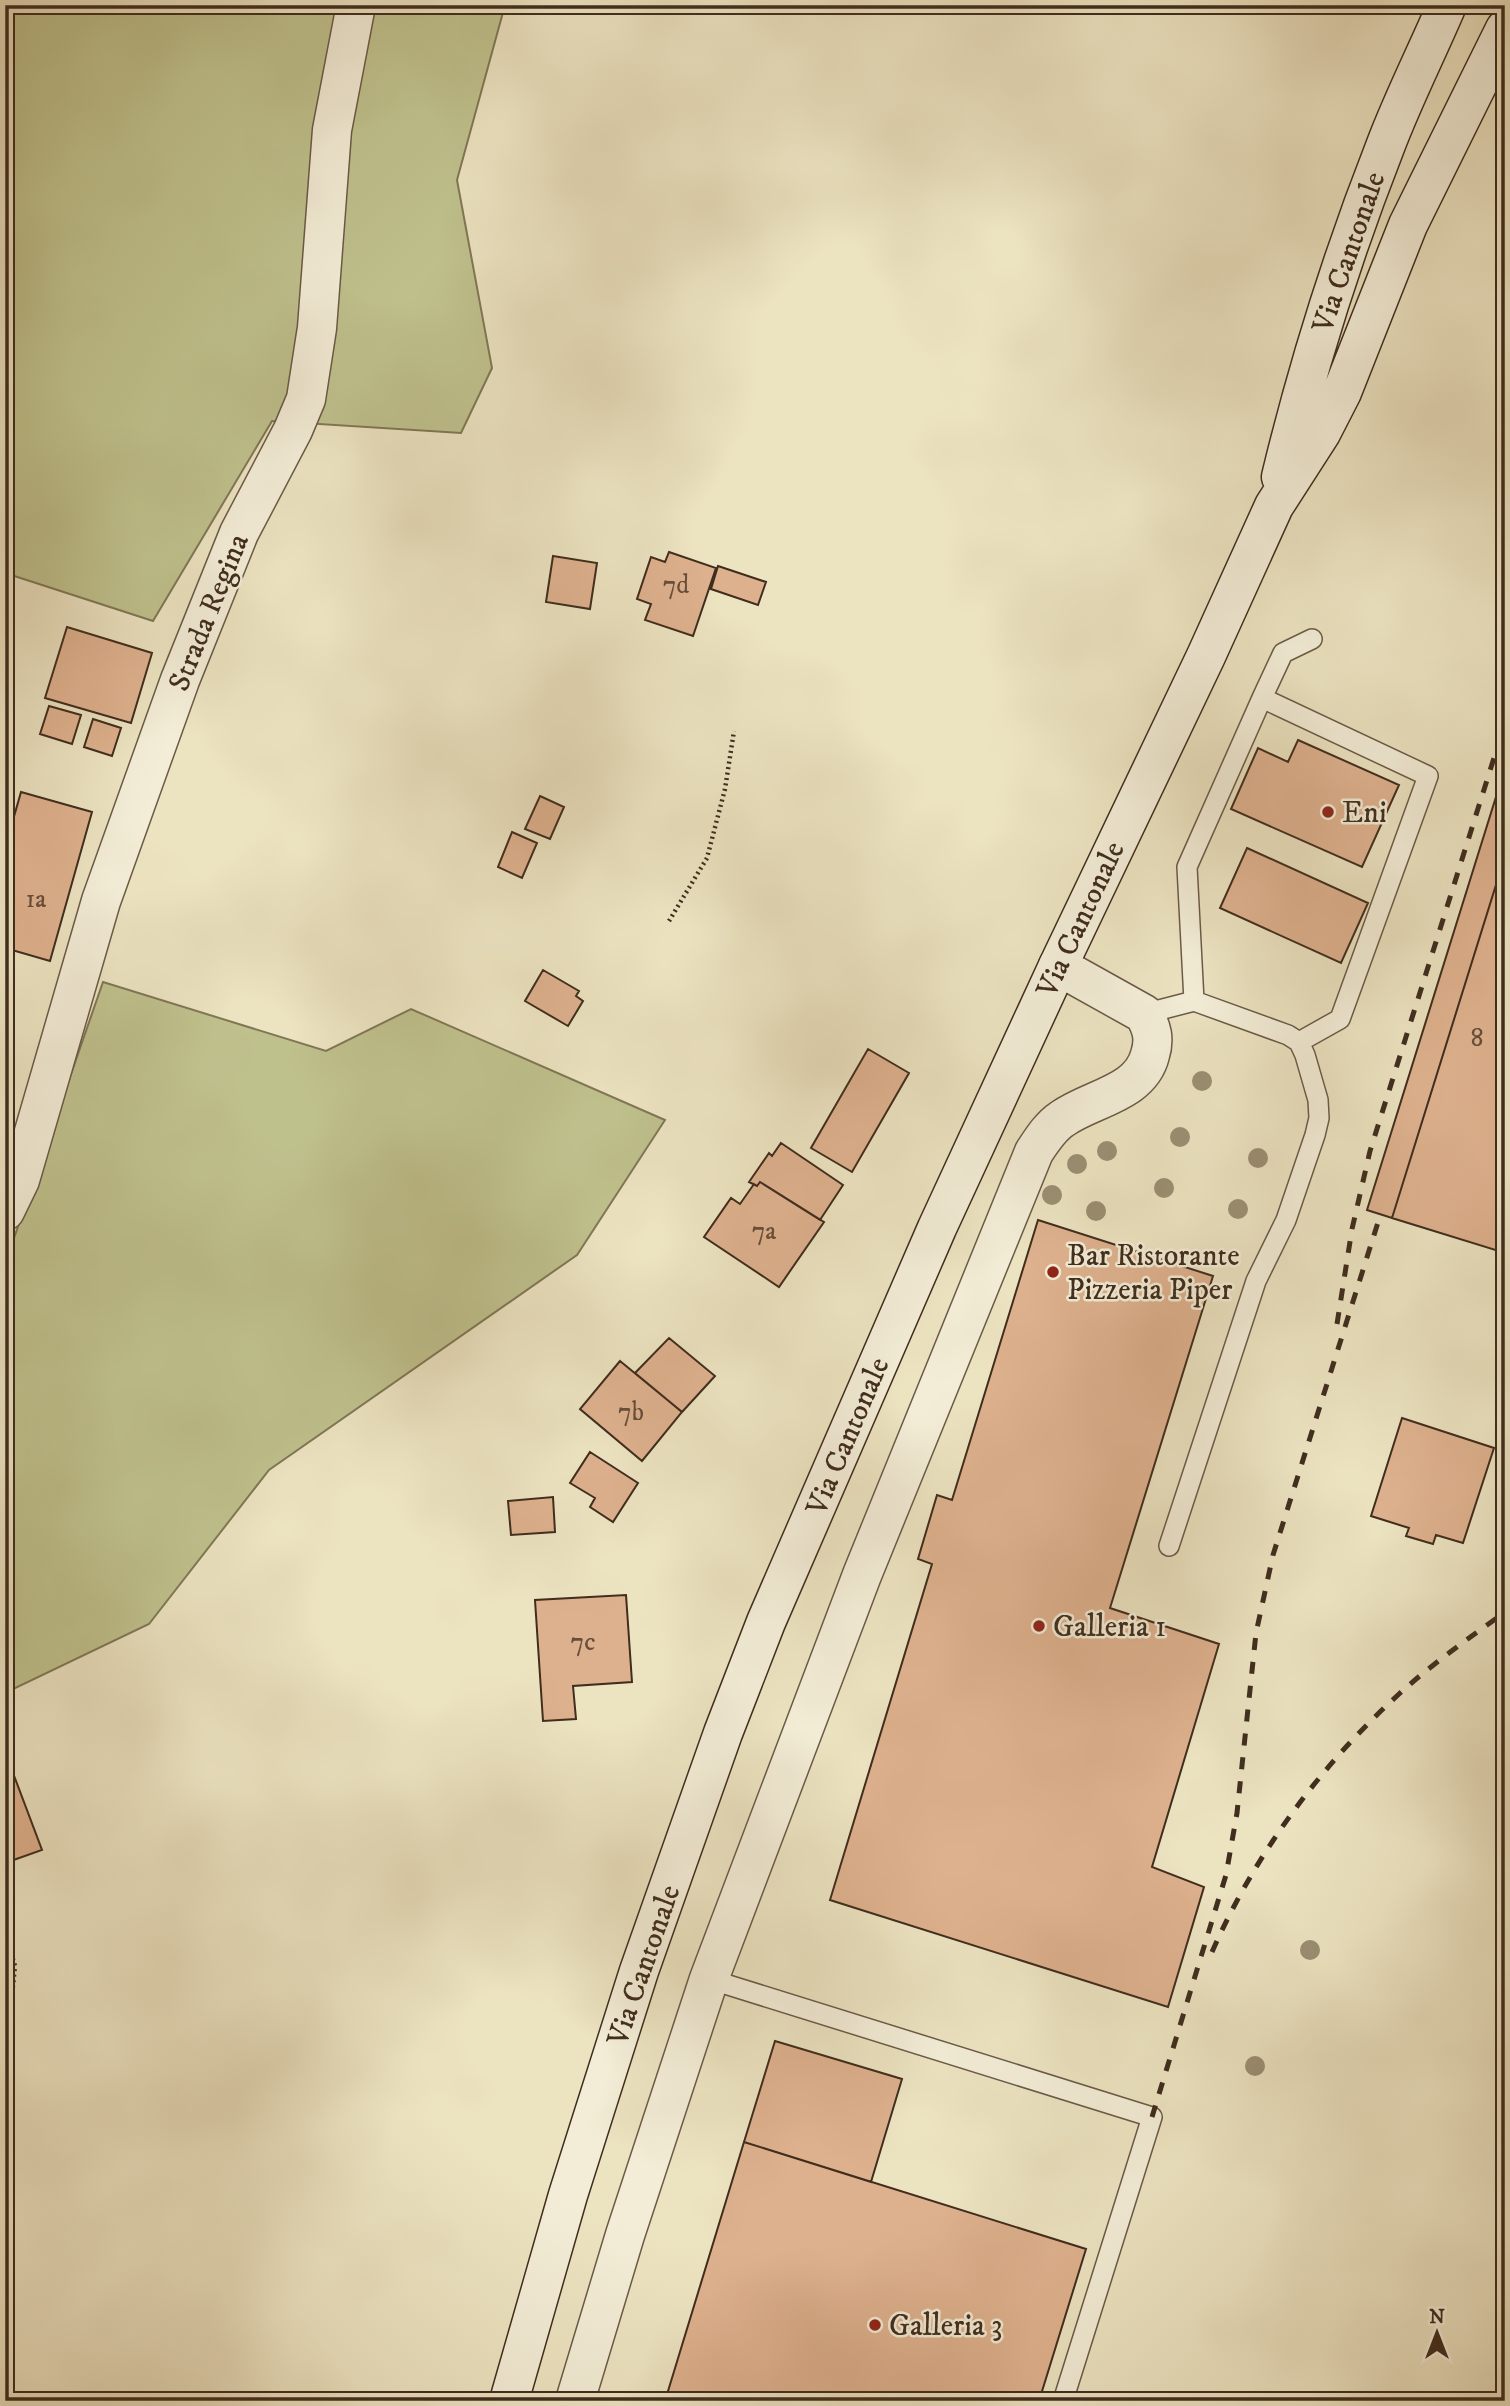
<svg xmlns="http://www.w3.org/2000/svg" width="1510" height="2406" font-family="'IM FELL DW Pica',serif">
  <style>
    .green { fill: #bfc18d; stroke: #807756; stroke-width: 2 }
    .building { fill: #deb18e; stroke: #402d1e; stroke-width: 2 }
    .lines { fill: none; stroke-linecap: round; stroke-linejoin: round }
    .service-casing { stroke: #6b5a47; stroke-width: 22 }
    .minor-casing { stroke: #6b5a47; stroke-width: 41 }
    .secondary-casing { stroke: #402d1e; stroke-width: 41 }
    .path { stroke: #402d1e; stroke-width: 4.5; stroke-dasharray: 2 3.5; stroke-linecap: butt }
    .service { stroke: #f3edd7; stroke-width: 19 }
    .minor { stroke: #f3edd7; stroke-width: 38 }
    .secondary { stroke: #f3edd7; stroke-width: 38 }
    .rail { stroke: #402d1e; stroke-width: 5; stroke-dasharray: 12 12; stroke-linecap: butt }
    .tree { fill: #9b8f73 }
    .poi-dot { fill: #8f2418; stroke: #f3edd7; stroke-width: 2.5 }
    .labels { text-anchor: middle; stroke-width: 5; stroke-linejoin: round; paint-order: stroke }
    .number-label { font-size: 26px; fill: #684e3a }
    .street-label { font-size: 30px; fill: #402d1e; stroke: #f3edd7 }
    .poi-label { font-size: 30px; fill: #402d1e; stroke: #f3edd7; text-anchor: start }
  </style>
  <rect width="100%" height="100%" fill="#ece3c1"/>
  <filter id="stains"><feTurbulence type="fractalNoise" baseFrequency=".00286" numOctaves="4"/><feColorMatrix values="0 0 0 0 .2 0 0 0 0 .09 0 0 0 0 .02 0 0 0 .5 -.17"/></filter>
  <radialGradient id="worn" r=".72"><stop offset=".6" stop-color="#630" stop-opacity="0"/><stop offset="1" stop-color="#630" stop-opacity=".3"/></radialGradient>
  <path class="green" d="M5 5H505L457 180 492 368 461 433 272 421 153 621 5 573Z
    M103 982 326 1051 411 1009 665 1120 577 1255 269 1470 149 1624 5 1693V1438L11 1416 5 1393V1264Z"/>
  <path class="building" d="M669 552 716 568 693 636 645 620 651 604 637 599 651 557 665 562Z
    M553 556 597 563 590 609 546 602Z
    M718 566 766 582 758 605 711 589Z
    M67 627 152 653 131 723 45 698Z
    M49 706 81 715 72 744 40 734Z
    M93 719 121 728 112 756 84 747Z
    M1298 740 1399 785 1362 867 1231 809 1258 748 1288 762Z
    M1505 768V856L1392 1218 1367 1210Z
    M21 792 92 812 50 961 5 948V848Z
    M540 796 564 807 550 839 525 829Z
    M512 832 537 843 522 878 498 867Z
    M1247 848 1368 903 1341 963 1220 908Z
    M1505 856V1253L1392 1218Z
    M543 970 579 991 576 996 583 1001 568 1026 525 1001Z
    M868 1049 909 1073 852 1172 811 1148Z
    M781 1143 843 1185 820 1220 760 1182 757 1186 749 1182 769 1153 772 1156Z
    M760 1182 824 1222 779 1287 704 1237 731 1198 740 1204 754 1184 757 1186Z
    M1038 1220 1213 1276 1110 1608 1219 1644 1152 1867 1204 1887 1168 2007 830 1900 932 1564 918 1559 937 1495 952 1500Z
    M669 1338 715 1376 682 1412 635 1373Z
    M620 1361 682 1412 642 1461 580 1409Z
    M1402 1418 1494 1448 1463 1543 1436 1535 1433 1544 1406 1536 1409 1528 1371 1516Z
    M590 1452 638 1483 613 1522 590 1507 595 1498 570 1483Z
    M553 1497 555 1532 511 1535 508 1501Z
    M626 1595 632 1682 573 1686 576 1719 543 1721 535 1600Z
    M10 1765 42 1850 5 1863V1767Z
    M775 2041 902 2079 871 2182 744 2142Z
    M744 2142 1086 2249 1039 2401H665Z"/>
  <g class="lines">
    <defs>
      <path id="service" d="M1262 698 1283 653 1312 639
        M1144 1014 1194 1001 1288 1035 1299 1042
        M1169 1546 1256 1281 1286 1220 1315 1135 1319 1118 1318 1100 1305 1055 1299 1042 1340 1019 1428 776 1262 698 1187 867 1194 1001
        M709 1979 1152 2117 1063 2401"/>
      <path id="minor" d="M5 1211 20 1180 101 901 180 680 239 533 293 430 306 399 317 328 332 130 356 5
        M575 2401 625 2235 709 1979 862 1575 1034 1152C1042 1140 1050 1127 1062 1119 1091 1098 1140 1094 1150 1055 1155 1039 1152 1028 1144 1014L1058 966"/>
      <path id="secondary" d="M1281 477C1308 365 1343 254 1385 147 1403 99 1427 52 1447 5
        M509 2401 568 2195 639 1971 723 1733 766 1622 937 1228 1058 966 1206 656 1274 506 1321 433 1342 392 1408 225 1505 29"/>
    </defs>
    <use href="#service" class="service-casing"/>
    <use href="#minor" class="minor-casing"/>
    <use href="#secondary" class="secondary-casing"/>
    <path class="path" d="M669 921 707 858 725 789 734 731
      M5 1932 15 1966 5 2064"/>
    <use href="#service" class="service"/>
    <use href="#minor" class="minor"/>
    <use href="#secondary" class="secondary"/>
    <path class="rail" d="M1337 1324 1352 1229 1370 1151 1505 723
      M1212 1952C1255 1854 1320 1766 1399 1694 1432 1664 1469 1638 1505 1612
      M1152 2117 1226 1875 1237 1813 1256 1633 1273 1555 1380 1216"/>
  </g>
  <g class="tree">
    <circle cx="1202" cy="1081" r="10"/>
    <circle cx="1180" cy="1137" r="10"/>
    <circle cx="1107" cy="1151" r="10"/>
    <circle cx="1258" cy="1158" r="10"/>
    <circle cx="1077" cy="1164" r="10"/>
    <circle cx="1164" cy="1188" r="10"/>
    <circle cx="1052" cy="1195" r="10"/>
    <circle cx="1238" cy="1209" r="10"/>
    <circle cx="1096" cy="1211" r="10"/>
    <circle cx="1310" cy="1950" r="10"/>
    <circle cx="1255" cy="2066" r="10"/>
  </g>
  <g class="poi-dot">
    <circle cx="1328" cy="812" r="7"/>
    <circle cx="1053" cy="1272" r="7"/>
    <circle cx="1039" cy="1626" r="7"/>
    <circle cx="875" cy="2325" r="7"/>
  </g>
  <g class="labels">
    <g class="number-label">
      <text x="676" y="593">7d</text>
      <text x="36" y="907">1a</text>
      <text x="1477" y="1046">8</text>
      <text x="764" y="1239">7a</text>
      <text x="631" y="1420">7b</text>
      <text x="583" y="1650">7c</text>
    </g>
    <g class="street-label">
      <text transform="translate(1348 252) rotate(-71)" y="10">Via Cantonale</text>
      <text transform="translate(208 612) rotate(-68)" y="10">Strada Regina</text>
      <text transform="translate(1080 919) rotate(-65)" y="10">Via Cantonale</text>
      <text transform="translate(847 1436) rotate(-67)" y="10">Via Cantonale</text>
      <text transform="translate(643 1965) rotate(-71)" y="10">Via Cantonale</text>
    </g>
    <g class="poi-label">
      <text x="1342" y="822">Eni</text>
      <text x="1067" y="1265">Bar Ristorante<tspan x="1067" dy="34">Pizzeria Piper</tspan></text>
      <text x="1053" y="1636">Galleria 1</text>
      <text x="889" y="2335">Galleria 3</text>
    </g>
  </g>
  <rect width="1510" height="2406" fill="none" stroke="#ece3c1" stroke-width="28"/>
  <rect x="7" y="7" width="1496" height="2392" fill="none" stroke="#402d1e" stroke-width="3.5"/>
  <rect x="14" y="14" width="1482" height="2378" fill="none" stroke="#402d1e" stroke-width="2"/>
  <g transform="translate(1437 2333)" stroke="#f3edd7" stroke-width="5" paint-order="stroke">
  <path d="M0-5L12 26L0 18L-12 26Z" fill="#402d1e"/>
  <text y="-10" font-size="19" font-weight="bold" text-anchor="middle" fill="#402d1e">N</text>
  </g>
  <rect width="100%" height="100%" filter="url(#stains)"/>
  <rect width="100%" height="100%" fill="url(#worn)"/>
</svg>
